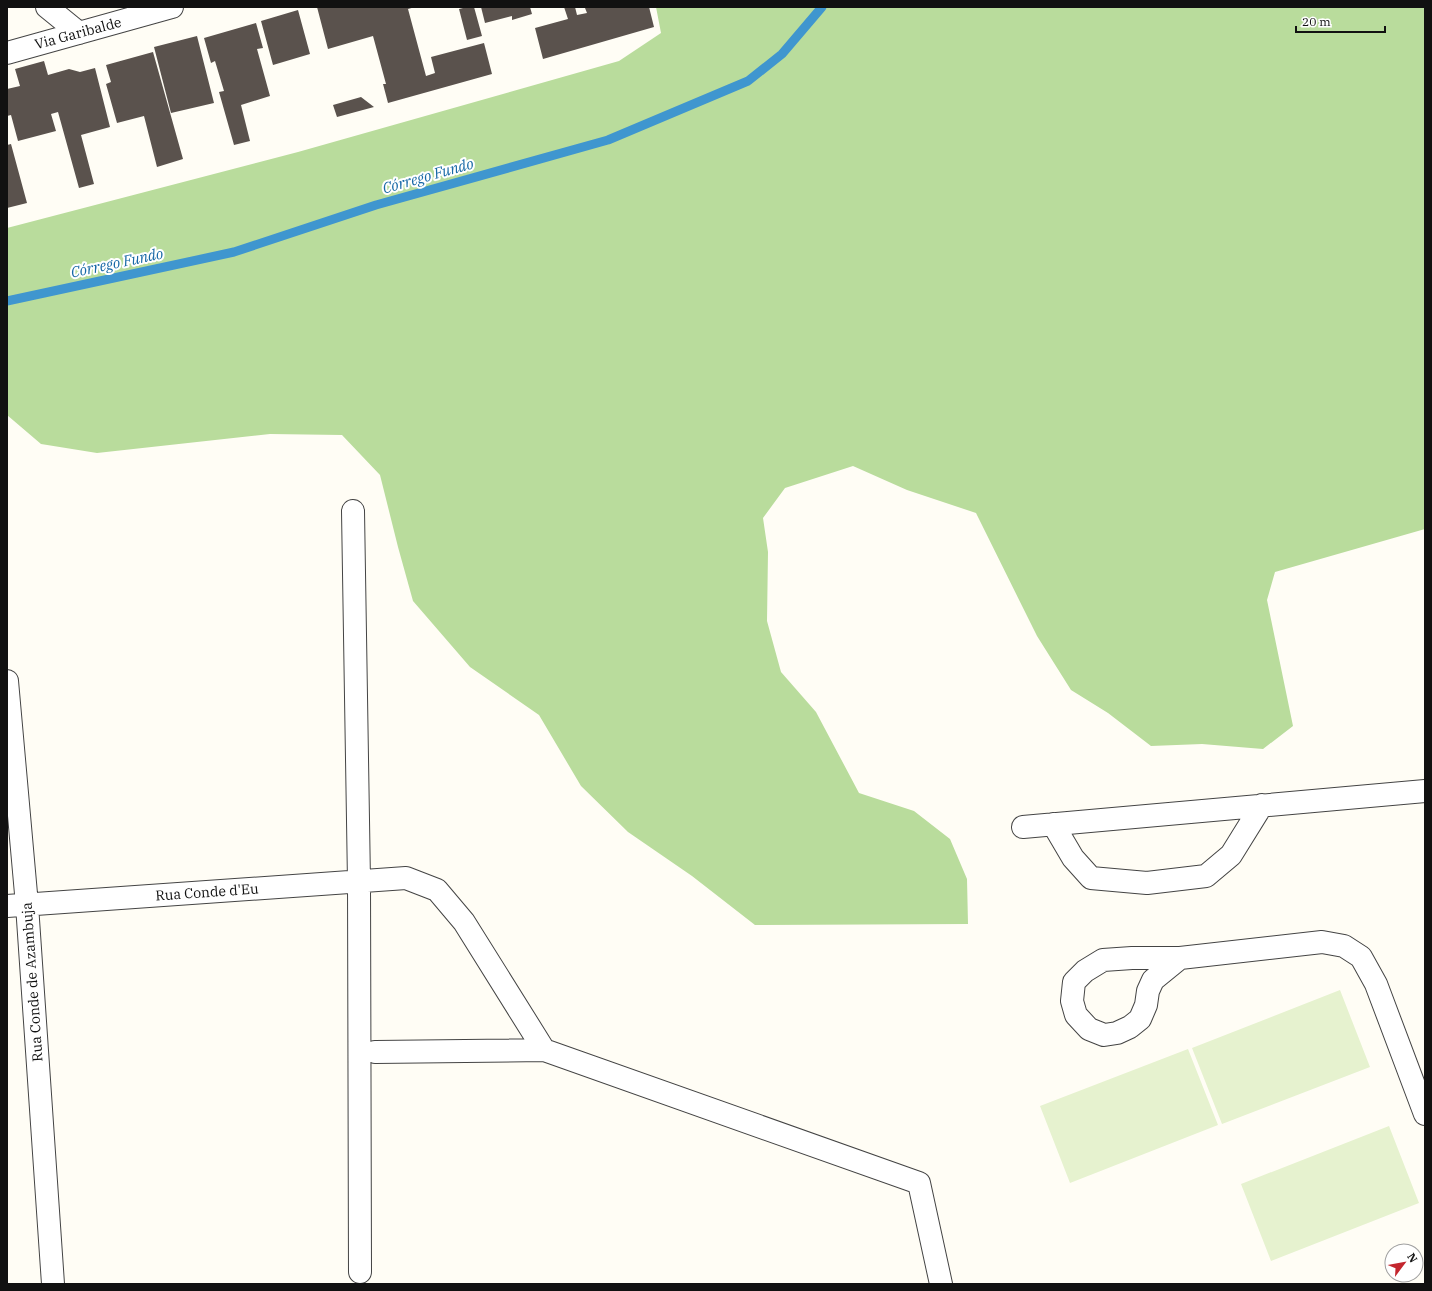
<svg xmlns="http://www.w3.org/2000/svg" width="1432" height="1291" font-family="'IBM Plex Serif',serif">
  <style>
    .forest { fill: #b9dc9c }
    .pitch { fill: #e6f2cf }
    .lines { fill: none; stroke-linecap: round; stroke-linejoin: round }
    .stream { stroke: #3f96cf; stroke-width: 9 }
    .building { fill: #5a524d }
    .minor-casing { stroke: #444; stroke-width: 24 }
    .minor { stroke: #fff; stroke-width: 22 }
    .labels { text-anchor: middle; stroke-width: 4; stroke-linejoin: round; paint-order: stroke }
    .street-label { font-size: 14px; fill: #111; stroke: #fff }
    .water-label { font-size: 15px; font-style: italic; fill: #1768a6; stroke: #fff }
  </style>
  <rect width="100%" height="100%" fill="#fffdf5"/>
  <path class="forest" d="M656 7H1425V529L1275 572 1267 600 1293 726 1263 749 1202 744 1151 746 1108 713 1071 690 1037 636 976 513 907 490 853 466 785 488 763 518 768 552 767 621 781 672 816 712 859 793 914 811 950 839 967 879 968 924 755 925 692 876 628 832 581 786 539 715 470 667 413 601 398 547 380 475 342 435 270 434 97 453 41 444 7 415V228L298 152 619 61 661 33Z"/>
  <path class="pitch" d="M1340 990 1370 1067 1222 1124 1192 1048Z
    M1188 1049 1218 1125 1070 1183 1040 1106Z
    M1389 1126 1419 1203 1271 1261 1241 1184Z"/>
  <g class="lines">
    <path class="stream" d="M7 301 234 252 376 205 608 140 748 81 782 54 822 7"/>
  </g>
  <path class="building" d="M317 7H415L408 9 426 76 435 73 431 57 484 43 492 74 388 103 383 84H386L373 36 328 49Z
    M467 7H474L482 36 467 40 459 9Z
    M481 7H530L532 14 512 20V16L485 23Z
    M564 7H575L577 15 587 13 585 8 591 7H649L654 27 543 59 535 28 568 19Z
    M298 10 310 54 273 65 261 21Z
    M256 23 263 48 257 49 270 96 241 105 250 141 234 145 219 92 224 91 215 61 211 63 204 38Z
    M197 36 214 103 171 113 154 47Z
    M153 52 183 159 157 167 144 116 117 123 106 84 111 82 106 65Z
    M44 61 48 75 69 69 80 72 95 68 110 127 81 135 94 184 79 188 58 112 51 114 56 131 18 141 11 115 7 116V89L20 86 15 69Z
    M361 97 374 107 337 117 333 105Z
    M11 144 27 203 7 208V145Z"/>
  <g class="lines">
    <defs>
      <path id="minor" d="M47 7 79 33
        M7 53 172 7
        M353 511 359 882 360 1272
        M7 681 27 905 53 1284
        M1053 824 1073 858 1091 878 1147 883 1206 876 1231 855 1262 805
        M1023 827 1425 791
        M7 906 406 878 437 890 464 922 544 1050
        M1180 958 1153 980 1148 991 1146 1005 1140 1019 1130 1027 1117 1033 1104 1035 1089 1029 1076 1015 1072 1001 1074 982 1085 971 1103 960 1132 958H1180L1322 942 1344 946 1361 957 1376 984 1425 1114
        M375 1052 544 1050 919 1183 941 1284"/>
    </defs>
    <use href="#minor" class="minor-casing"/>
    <use href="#minor" class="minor"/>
  </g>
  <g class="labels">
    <g class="street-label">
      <text transform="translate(78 33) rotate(-15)" y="5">Via Garibalde</text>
      <text transform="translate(207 892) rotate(-4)" y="5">Rua Conde d'Eu</text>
      <text transform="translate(32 982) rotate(-94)" y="5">Rua Conde de Azambuja</text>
    </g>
    <g class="water-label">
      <text transform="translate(428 176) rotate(-16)" y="5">Córrego Fundo</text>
      <text transform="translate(117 263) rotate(-12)" y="5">Córrego Fundo</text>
    </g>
  </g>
  <rect width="1432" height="1291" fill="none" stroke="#111111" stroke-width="16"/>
  <g transform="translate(1404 1263) rotate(58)"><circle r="19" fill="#ffffff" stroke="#a0a0a0"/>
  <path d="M0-3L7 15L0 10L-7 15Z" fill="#c4262e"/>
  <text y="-6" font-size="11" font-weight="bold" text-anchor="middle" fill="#111111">N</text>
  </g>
  <path d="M1296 26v6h89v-6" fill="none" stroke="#111111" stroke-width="2"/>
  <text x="1302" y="26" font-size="12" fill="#111111" stroke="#ffffff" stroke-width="3" paint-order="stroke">20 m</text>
</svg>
